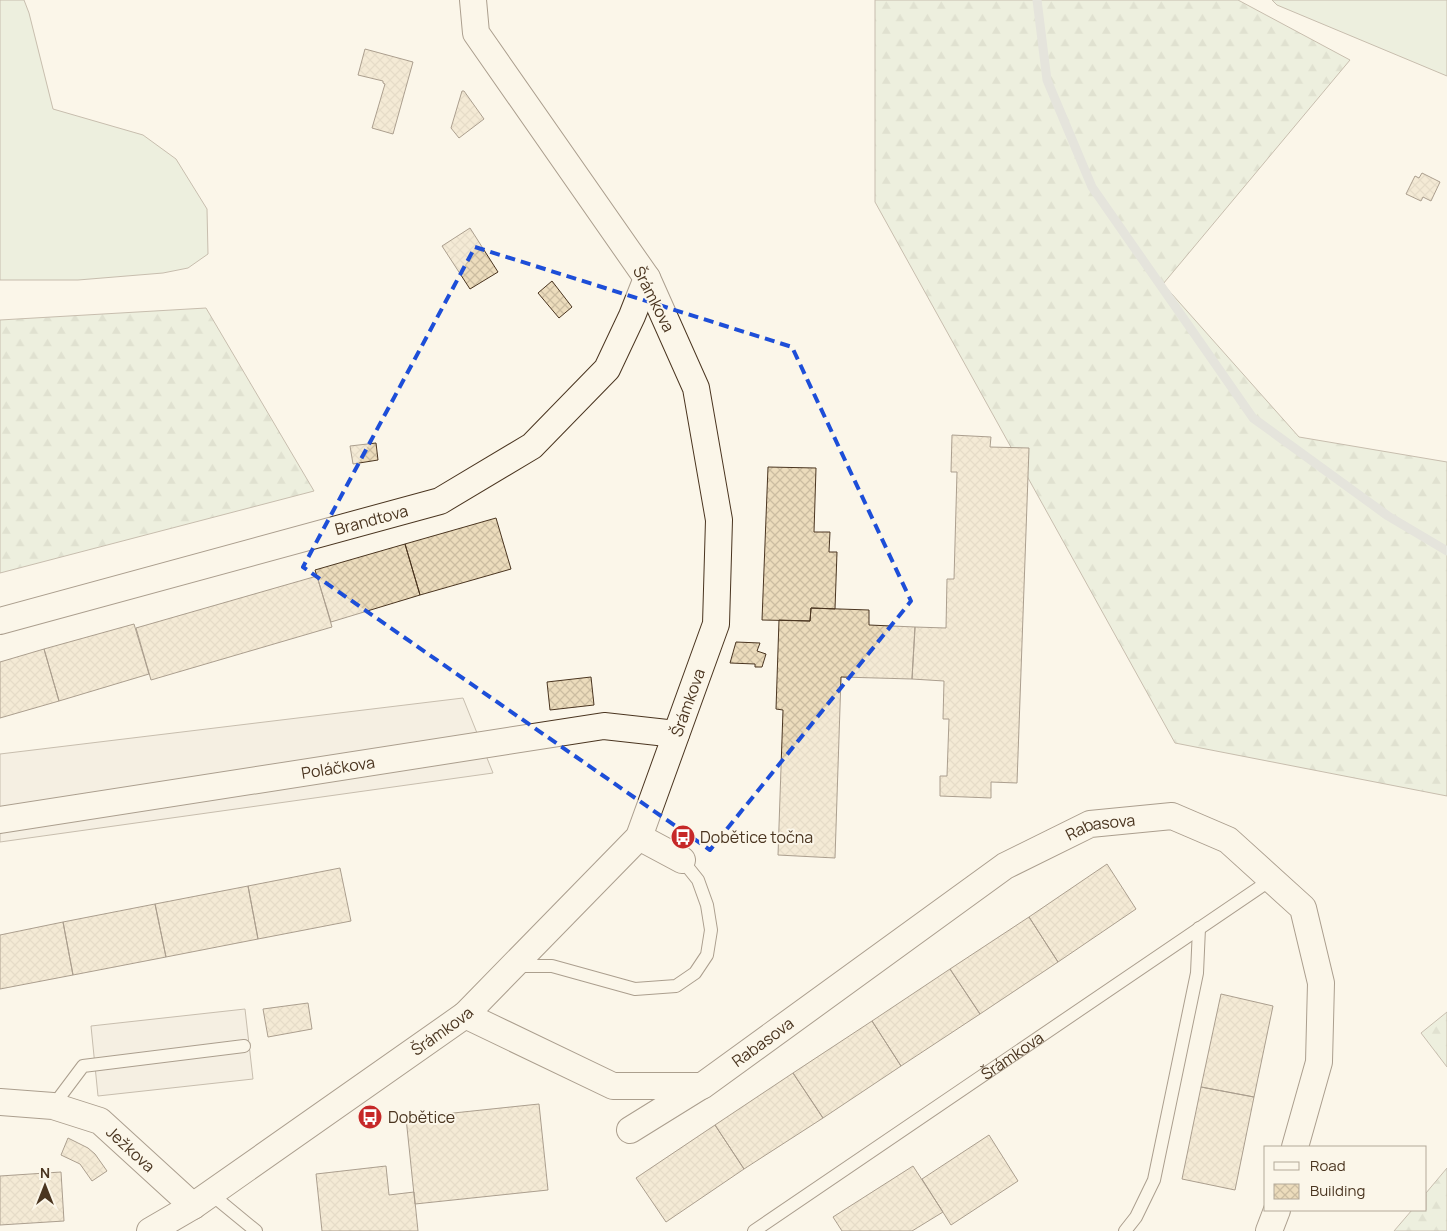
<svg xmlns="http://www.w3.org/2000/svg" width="1447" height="1231" font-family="Manrope,sans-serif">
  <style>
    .grass { fill: #dce7d0; stroke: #887966 }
    .forest { fill: url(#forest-firs); stroke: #887966 }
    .parking { fill: #ede7d9; stroke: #887966 }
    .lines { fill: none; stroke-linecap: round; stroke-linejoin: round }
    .stream { stroke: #c9cecd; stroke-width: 9 }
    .building { fill: url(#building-cross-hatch); stroke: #4a3520 }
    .service-casing { stroke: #4a3520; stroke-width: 14 }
    .minor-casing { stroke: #4a3520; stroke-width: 28 }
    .service { stroke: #fbf6e9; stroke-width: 12 }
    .minor { stroke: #fbf6e9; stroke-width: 26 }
    .marked { fill: none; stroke: #1d4ed8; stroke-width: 4; stroke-dasharray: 10 6; stroke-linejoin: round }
    .labels { text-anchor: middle; stroke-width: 4; stroke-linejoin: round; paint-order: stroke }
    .street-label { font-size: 16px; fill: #4a3520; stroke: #fbf6e9 }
    .poi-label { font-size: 16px; fill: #4a3520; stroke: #fbf6e9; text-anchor: start }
  </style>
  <defs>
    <pattern id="forest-firs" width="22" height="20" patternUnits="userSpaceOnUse" patternTransform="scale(1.25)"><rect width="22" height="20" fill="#dce7d0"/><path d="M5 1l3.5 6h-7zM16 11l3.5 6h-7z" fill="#bec7b2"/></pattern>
    <pattern id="building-cross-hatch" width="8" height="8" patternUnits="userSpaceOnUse" patternTransform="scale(1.25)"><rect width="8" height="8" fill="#ecdcbc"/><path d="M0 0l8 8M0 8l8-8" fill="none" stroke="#ccbda1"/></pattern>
  </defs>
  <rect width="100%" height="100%" fill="#fbf6e9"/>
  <path class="grass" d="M0 0H24L29 13 53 109 143 135 176 159 207 209 208 254 188 268 163 273 78 280H0Z
    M1272 0H1447V76L1277 5Z"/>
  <path class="forest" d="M875 0H1238L1350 60 1163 284 1299 437 1447 462V796L1175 743 875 202Z
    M206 308 314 491 0 573V320Z
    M1447 1012V1067L1421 1033Z
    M1447 1168V1231H1394L1412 1210H1426V1193Z"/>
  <path class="parking" d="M463 698 493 773 0 842V754Z
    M245 1009 253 1079 98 1096 91 1026Z"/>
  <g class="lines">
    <path class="stream" d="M1037 0 1047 80 1092 187 1253 418 1388 516 1447 551"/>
  </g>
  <path class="building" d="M365 49 413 62 393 134 372 128 385 84 383 83V81L358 75Z
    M462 91H464L484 119 459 138 451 128Z
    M1422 173 1440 182 1431 201 1423 197 1421 201 1406 194 1415 176 1419 178Z
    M470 228 498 272 470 289 442 246Z
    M552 281 572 307 559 318 538 293Z
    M952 435 991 437 990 447 1029 448 1017 783 991 782V798L940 796V776H947L949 719H943L944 681 912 679 915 627 946 628 947 579H954L957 472H951Z
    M376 443 378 460 353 464 350 446Z
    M768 467 816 468 814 532H830L829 552H837L835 609 811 608 810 621 762 620Z
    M496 518 511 569 420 595 405 544Z
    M405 544 420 595 331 622 315 570Z
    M317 576 332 627 151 680 136 628Z
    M811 608 869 610V625L915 627 912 679 841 677 835 858 778 855 783 710 776 709 779 620 810 621Z
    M134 624 149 674 59 701 44 649Z
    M736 642 760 643 757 651 766 654 762 667H755V664L730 663Z
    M44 649 59 701 0 718V662Z
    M591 677 594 705 550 710 547 682Z
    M1107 864 1136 909 1058 962 1029 917Z
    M340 868 351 921 258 939 248 886Z
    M248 886 258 939 166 957 155 904Z
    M155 904 166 957 73 975 63 922Z
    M1029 917 1058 962 980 1014 950 969Z
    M63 922 73 975 0 989V935Z
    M950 969 980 1014 901 1066 872 1021Z
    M1221 994 1273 1006 1254 1097 1201 1087Z
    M308 1003 312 1029 268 1037 263 1009Z
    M872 1021 901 1066 823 1118 793 1073Z
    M793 1073 823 1118 744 1169 715 1125Z
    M1201 1087 1254 1097 1235 1190 1182 1179Z
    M539 1104 548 1190 415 1204 406 1118Z
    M715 1125 744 1169 666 1222 636 1178Z
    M989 1135 1018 1181 951 1225 922 1179Z
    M68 1138 88 1148 95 1154 107 1171 92 1181 80 1164 61 1155Z
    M386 1166 389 1195 414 1192 418 1231H322L316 1174Z
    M913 1166 943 1212 912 1231H842L833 1217Z
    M61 1172 64 1221 0 1225V1176Z"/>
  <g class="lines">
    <defs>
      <g id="service">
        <path d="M516 966H552L635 989 676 986 695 973 707 955 711 930 707 905 698 880 682 860"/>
        <path d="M53 1106 83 1066 244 1046"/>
        <path d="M211 1194 256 1231"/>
        <path id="s1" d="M754 1231 1272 879"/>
        <path d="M1125 1231 1136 1217 1154 1180 1197 973 1199 928"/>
      </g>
      <g id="minor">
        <path id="s2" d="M0 621 440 501 532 446 607 369 632 316 647 278"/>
        <path id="s3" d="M0 820 604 726 676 734"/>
        <path d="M639 837 682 860"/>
        <path id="s4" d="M465 1015 613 1086H702L1005 866 1090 824 1172 816 1228 840 1303 908 1321 983 1319 1062 1295 1147"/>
        <path id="s5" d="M0 1102 53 1106 100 1121 193 1206"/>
        <path d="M630 1130 701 1086"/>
        <path id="s6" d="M150 1231 193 1206 465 1015 639 837 716 624 719 520 696 388 647 278 476 33 473 0"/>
        <path d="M1269 1231 1277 1210"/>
      </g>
    </defs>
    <use href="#service" class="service-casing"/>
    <use href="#minor" class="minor-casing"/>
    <use href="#service" class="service"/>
    <use href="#minor" class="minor"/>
  </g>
  <path d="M0 0H1447V1231H0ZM475 247 792 347 911 601 710 850 303 567Z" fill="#fbf6e9" fill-opacity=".55" fill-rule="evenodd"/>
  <path class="marked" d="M475 247 792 347 911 601 710 850 303 567Z"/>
  <defs>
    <symbol id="bus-disc" viewBox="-11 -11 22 22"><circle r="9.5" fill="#c62828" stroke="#fbf6e9"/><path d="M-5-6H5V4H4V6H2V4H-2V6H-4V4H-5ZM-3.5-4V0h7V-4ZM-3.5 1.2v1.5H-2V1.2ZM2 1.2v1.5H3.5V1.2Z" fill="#fff"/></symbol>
  </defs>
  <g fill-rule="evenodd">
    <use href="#bus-disc" x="669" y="823" width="28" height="28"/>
    <use href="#bus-disc" x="356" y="1103" width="28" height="28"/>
  </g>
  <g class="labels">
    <g class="street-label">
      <text transform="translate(654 299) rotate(63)" y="6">Šrámkova</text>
      <text dy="6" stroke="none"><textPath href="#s2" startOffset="385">Brandtova</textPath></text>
      <text dy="6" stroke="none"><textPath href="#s6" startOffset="774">Šrámkova</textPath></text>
      <text dy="6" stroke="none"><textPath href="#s3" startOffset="342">Poláčkova</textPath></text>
      <text dy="6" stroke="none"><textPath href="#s4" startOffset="732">Rabasova</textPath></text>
      <text dy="6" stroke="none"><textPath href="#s6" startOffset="354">Šrámkova</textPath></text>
      <text dy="6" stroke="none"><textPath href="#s4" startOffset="328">Rabasova</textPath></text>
      <text dy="6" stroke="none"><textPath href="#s1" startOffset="312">Šrámkova</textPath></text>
      <text dy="6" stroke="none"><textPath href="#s5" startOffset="144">Ježkova</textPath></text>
    </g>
    <g class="poi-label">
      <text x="700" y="843">Dobětice točna</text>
      <text x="388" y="1123">Dobětice</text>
    </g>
  </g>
  <rect x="1264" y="1146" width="162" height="65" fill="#fbf6e9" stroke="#b4a999"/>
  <rect x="1274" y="1162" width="25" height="8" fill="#fbf6e9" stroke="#b4a999"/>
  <text x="1310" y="1171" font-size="15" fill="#4a3520">Road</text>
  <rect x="1274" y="1184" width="25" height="15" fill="url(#building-cross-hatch)" stroke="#b4a999"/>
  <text x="1310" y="1196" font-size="15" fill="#4a3520">Building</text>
  <g transform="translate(45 1186)" stroke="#fbf6e9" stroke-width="4" paint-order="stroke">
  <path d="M0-4L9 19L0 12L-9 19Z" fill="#4a3520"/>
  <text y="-8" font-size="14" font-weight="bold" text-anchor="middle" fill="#4a3520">N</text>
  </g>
</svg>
